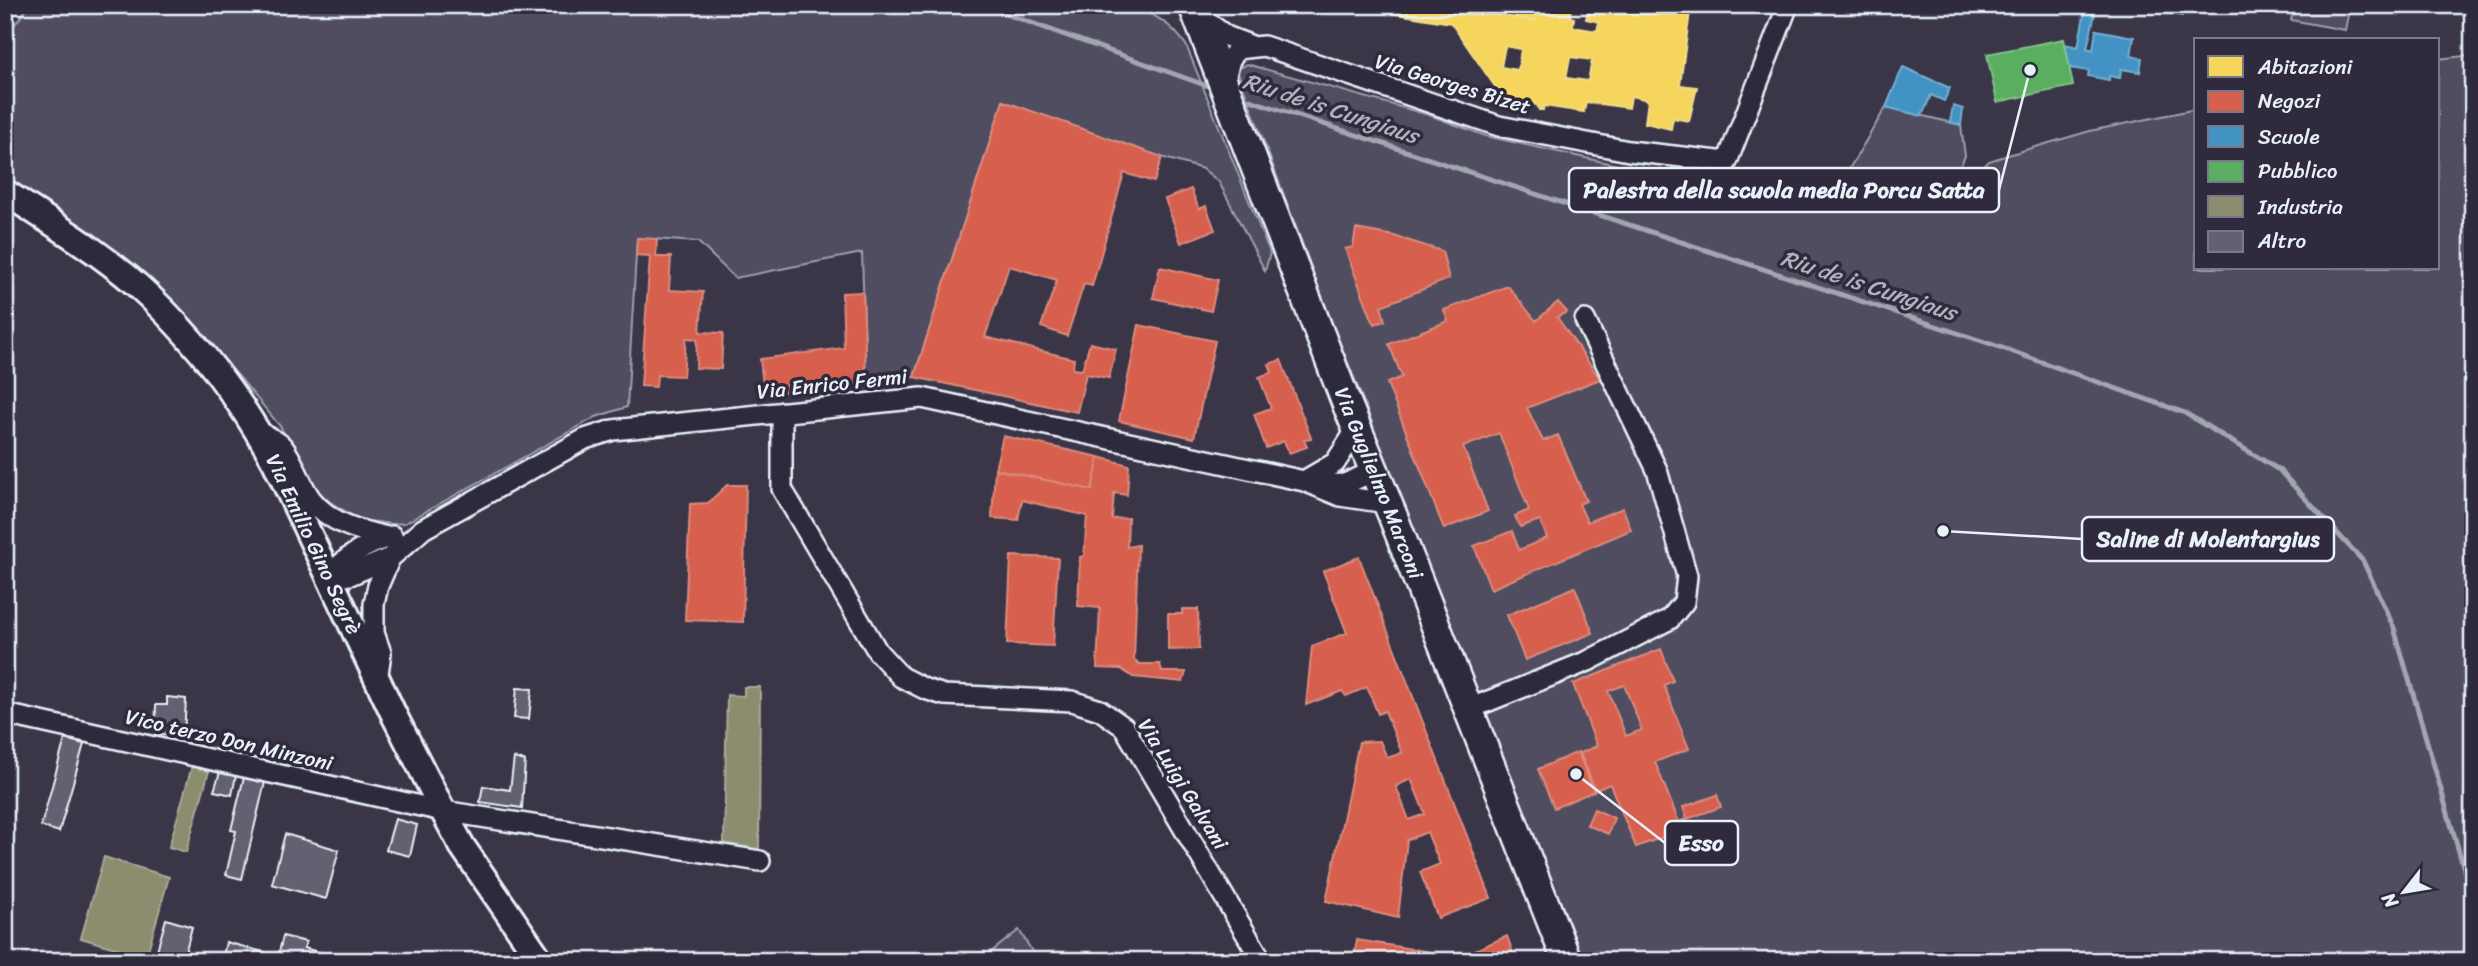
<svg xmlns="http://www.w3.org/2000/svg" width="2478" height="966" font-family="Sriracha,sans-serif">
  <style>
    .green { fill: #504e5f; stroke: #9ca0ac; stroke-width: 2 }
    .homes { fill: #f6d55c; stroke: #f2dd8b; stroke-width: 2; fill-rule: evenodd }
    .shops { fill: #d6604d; stroke: #db8c80; stroke-width: 2; fill-rule: evenodd }
    .schools { fill: #4393c3; stroke: #74afd3; stroke-width: 2 }
    .public { fill: #5aae61; stroke: #85c28e; stroke-width: 2 }
    .industry { fill: #8c8c6e; stroke: #a8aa97; stroke-width: 2 }
    .lines { fill: none; stroke-linecap: round; stroke-linejoin: round }
    .stream { stroke: #a2a6b1; stroke-width: 5 }
    .building { fill: #636171; stroke: #e8f1f8; stroke-width: 2 }
    .minor-casing { stroke: #e8f1f8; stroke-width: 24 }
    .tertiary-casing { stroke: #e8f1f8; stroke-width: 30 }
    .secondary-casing { stroke: #e8f1f8; stroke-width: 33 }
    .minor { stroke: #2f2a3d; stroke-width: 19 }
    .tertiary { stroke: #2f2a3d; stroke-width: 24 }
    .secondary { stroke: #2f2a3d; stroke-width: 28 }
    .labels { text-anchor: middle; stroke-width: 7; stroke-linejoin: round; paint-order: stroke }
    .street-label { font-size: 21px; fill: #e8f1f8; stroke: #2f2a3d }
    .water-label { font-size: 23px; font-style: italic; fill: #aeb2bd; stroke: #2f2a3d }
    .leader { fill: none; stroke: #e8f1f8; stroke-width: 2.5 }
    .callout-dot { fill: #e8f1f8; stroke: #2f2a3d; stroke-width: 2.5 }
    .callout { fill: #2f2a3d; stroke: #e8f1f8; stroke-width: 2.5 }
    .callout-label { font-size: 23px; text-anchor: middle; font-weight: bold; fill: #e8f1f8 }
  </style>
  <rect width="100%" height="100%" fill="#3a3648"/>
  <filter id="ink" filterUnits="userSpaceOnUse"><feTurbulence type="fractalNoise" baseFrequency=".0143" numOctaves="2"/><feDisplacementMap in="SourceGraphic" scale="14" xChannelSelector="R" yChannelSelector="G"/><feConvolveMatrix kernelMatrix="1 2 1 2 8 2 1 2 1" color-interpolation-filters="sRGB"/></filter>
  <g filter="url(#ink)">
    <path class="green" d="M27 5H1129C1155 15 1170 22 1186 45L1270 253 1265 271 1219 182 1203 169 1161 157 1003 101 914 377 866 383 862 253 735 278 698 242 637 238 627 407 596 417 405 523 393 524 360 520 330 502 319 492 280 426 240 378 186 319 118 257 5 178V36L24 13Z
      M2295 5H2350L2345 30 2291 20Z
      M2473 55V961H1584L1493 733 1478 707 1367 428 1373 425 1334 328 1237 70 1247 64 1429 115 1486 136 1649 172 1717 183 1755 182 1798 192 1833 196 1886 107 1961 125 1965 156 1954 180 1976 175 1989 161 2008 155 2090 131 2196 109V268H2438V59Z
      M1019 930 1038 961H967L986 956Z"/>
    <path class="homes" d="M1343 5H1493L1492 14 1536 21 1538 5H1572L1570 17 1574 18 1573 27 1597 31 1599 22 1586 19 1589 5H1691L1680 85 1697 87 1689 121 1673 118 1671 129 1645 123 1648 100 1631 96 1629 108 1586 102 1584 112 1544 106 1543 110H1539L1537 105 1503 98 1451 23ZM1505 46 1521 49 1518 70 1501 67ZM1570 57 1592 60 1588 81 1566 78Z
      M1517 5H1538L1536 21 1515 18Z"/>
    <path class="shops" d="M1003 101 1162 157 1154 182 1124 173 1092 286 1084 284 1067 336 1041 327 1057 280 1009 266 985 337 1074 359 1073 369 1082 370 1090 343 1116 349 1109 378 1086 374 1077 412 914 377Z
      M1191 189 1199 209 1206 206 1215 230 1181 243 1165 199Z
      M1356 229 1394 236 1442 251 1449 279 1381 306 1385 321 1374 324 1345 249 1353 247Z
      M637 238 657 239 656 257H671L669 290 703 292 700 332 723 333 721 369 696 368 697 339 686 338 683 376 657 375 656 387 641 386 650 256 636 255Z
      M1160 267 1218 280 1211 311 1153 298Z
      M1508 286 1536 321 1558 302 1567 312 1557 317 1600 379 1527 408 1543 441 1558 435 1586 501 1579 504 1587 522 1623 508 1631 530 1491 589 1474 546 1512 531 1519 550 1547 538 1540 520 1520 527 1515 516 1529 510 1499 433 1463 447 1488 511 1444 529 1387 383 1402 377 1389 344 1448 321 1444 310Z
      M863 292 866 383 764 394 760 359 844 348 842 293Z
      M1139 325 1215 341 1194 438 1119 421Z
      M1281 360 1311 438 1304 440 1307 447 1289 453 1284 441 1266 448 1254 414 1271 408 1259 377 1272 372 1269 364Z
      M1003 436 1099 457 1092 490 995 469Z
      M1099 457 1129 465 1127 495 1114 493 1112 519 1128 518 1127 547 1138 545 1134 659 1139 664H1160L1162 672H1186L1183 682 1133 677 1121 669 1097 668 1100 608 1078 606 1080 557 1084 556 1087 516 1022 500 1018 520 992 518 995 469 1092 490Z
      M727 485H746L743 622 685 620 690 504 708 503Z
      M1011 556 1058 558 1053 646 1007 644Z
      M1359 557 1491 898 1438 918 1420 872 1440 864 1427 832 1407 840 1398 918 1326 901 1359 742 1380 741 1387 758 1402 753 1385 711 1378 714 1367 687 1346 696 1342 691 1306 705 1312 646 1347 633 1323 571ZM1411 779 1425 814 1409 820 1396 786Z
      M1575 587 1593 633 1525 660 1507 615Z
      M1182 609H1198L1199 649 1168 650V614H1182Z
      M1661 649 1673 681 1664 685 1689 749 1655 762 1679 822 1686 819 1688 828 1636 847 1610 784 1595 790 1580 753 1597 746 1573 684ZM1624 685 1642 730 1626 736 1608 691Z
      M1578 752 1594 791 1554 808 1538 769Z
      M1717 795 1721 807 1687 819 1683 807Z
      M1594 809 1614 818 1608 834 1587 825Z
      M1507 936 1516 961H1450Z
      M1357 940 1442 954 1446 961H1353Z"/>
    <path class="schools" d="M2086 5H2097L2087 48 2093 50 2096 30 2134 37 2131 56 2142 58 2140 72 2121 69 2120 78 2109 76V80L2088 76 2089 71 2070 68 2065 44 2078 47Z
      M2124 5H2184L2182 16Z
      M1903 67 1950 88 1944 101 1931 95 1922 116 1886 107Z
      M1953 106 1963 109 1961 125 1950 122Z"/>
    <path class="public" d="M2064 39 2073 86 1997 102 1987 54Z"/>
    <path class="industry" d="M744 687H760L759 849 724 843 727 695 744 696Z
      M192 766 209 771 186 852 169 847Z
      M104 857 169 877 146 957 81 938Z"/>
    <g class="lines">
      <path class="stream" d="M981 5 1216 89
        M1238 96 1988 343 2185 413 2279 470 2363 561 2394 628 2473 900"/>
    </g>
    <path class="building" d="M517 688 532 689 529 719 514 718Z
      M167 697 186 699 184 735 155 734 156 705H167Z
      M65 739 84 744 59 832 41 826Z
      M5 741 14 743 5 782Z
      M514 758 525 761 522 808 480 802 483 786 510 790Z
      M220 772 236 775 232 795 214 791Z
      M244 777 265 782 242 879 226 875 236 831 231 830Z
      M395 819 417 825 410 856 386 850Z
      M285 834 339 850 326 899 272 884Z
      M166 919 192 927 183 961H154Z
      M283 936 306 942 304 948 351 961H222L226 942 278 956Z"/>
    <g class="lines">
      <defs>
        <path id="minor" d="M1199 16 1226 36 1252 46
          M1224 82 1230 60 1237 49 1264 46 1499 126 1629 151 1727 162 1788 5
          M782 412V489L878 652 901 677 925 689 944 695 1072 701 1100 710 1124 727 1262 961
          M259 432C266 436 277 440 282 446 295 461 299 483 311 499 329 523 360 531 387 537
          M1304 481 1335 463 1357 429
          M1320 485 1345 484 1374 471
          M329 577C345 556 367 544 392 536
          M329 577 350 575 390 558
          M377 680 381 653 374 633V604L378 586 390 558 423 529 585 439 613 430 922 398 1304 481 1340 496 1387 503
          M1469 709 1588 661 1670 619 1684 602 1687 576 1657 470 1585 320
          M5 714 443 811 760 861"/>
        <g id="tertiary">
          <path id="s1" d="M5 192C54 225 106 255 149 296 199 344 241 400 275 462L395 717 443 811 462 846 541 961"/>
        </g>
        <g id="secondary">
          <path id="s2" d="M1193 5 1346 402 1392 514 1567 961"/>
        </g>
      </defs>
      <use href="#minor" class="minor-casing"/>
      <use href="#tertiary" class="tertiary-casing"/>
      <use href="#secondary" class="secondary-casing"/>
      <use href="#minor" class="minor"/>
      <use href="#tertiary" class="tertiary"/>
      <use href="#secondary" class="secondary"/>
    </g>
  </g>
  <g class="labels">
    <g class="street-label">
      <text transform="translate(1453 84) rotate(17)" y="7">Via Georges Bizet</text>
      <text transform="translate(832 384) rotate(-6)" y="7">Via Enrico Fermi</text>
      <text dy="7" stroke="none"><textPath href="#s2" startOffset="513">Via Guglielmo Marconi</textPath></text>
      <text dy="7" stroke="none"><textPath href="#s1" startOffset="478">Via Emilio Gino Segrè</textPath></text>
      <text transform="translate(229 740) rotate(13)" y="7">Vico terzo Don Minzoni</text>
      <text transform="translate(1183 784) rotate(58)" y="7">Via Luigi Galvani</text>
    </g>
    <g class="water-label">
      <text transform="translate(1331 108) rotate(18)" y="8">Riu de is Cungiaus</text>
      <text transform="translate(1869 285) rotate(18)" y="8">Riu de is Cungiaus</text>
    </g>
  </g>
  <path class="leader" d="M2030 70L1999 190M1943 531L2082 539M1576 774L1665 843"/>
  <g class="callout-dot">
    <circle cx="2030" cy="70" r="7"/>
    <circle cx="1943" cy="531" r="7"/>
    <circle cx="1576" cy="774" r="7"/>
  </g>
  <g class="callout">
    <rect x="1569" y="168" width="430" height="44" rx="7"/>
    <rect x="2082" y="517" width="252" height="44" rx="7"/>
    <rect x="1665" y="821" width="73" height="44" rx="7"/>
  </g>
  <g class="callout-label">
    <text x="1784" y="198">Palestra della scuola media Porcu Satta</text>
    <text x="2208" y="547">Saline di Molentargius</text>
    <text x="1701" y="851">Esso</text>
  </g>
  <rect width="2478" height="966" fill="none" stroke="#2f2a3d" stroke-width="28"/>
  <rect x="14" y="14" width="2450" height="938" fill="none" stroke="#e8f1f8" stroke-width="2.5" filter="url(#ink)"/>
  <rect x="2194" y="38" width="245" height="231" fill="#2f2a3d" stroke="#797a88" stroke-width="2"/>
  <rect x="2208" y="56" width="35" height="21" fill="#f6d55c" stroke="#797a88" stroke-width="2"/>
  <text x="2258" y="74" font-size="21" fill="#e8f1f8">Abitazioni</text>
  <rect x="2208" y="91" width="35" height="21" fill="#d6604d" stroke="#797a88" stroke-width="2"/>
  <text x="2258" y="108" font-size="21" fill="#e8f1f8">Negozi</text>
  <rect x="2208" y="126" width="35" height="21" fill="#4393c3" stroke="#797a88" stroke-width="2"/>
  <text x="2258" y="144" font-size="21" fill="#e8f1f8">Scuole</text>
  <rect x="2208" y="161" width="35" height="21" fill="#5aae61" stroke="#797a88" stroke-width="2"/>
  <text x="2258" y="178" font-size="21" fill="#e8f1f8">Pubblico</text>
  <rect x="2208" y="196" width="35" height="21" fill="#8c8c6e" stroke="#797a88" stroke-width="2"/>
  <text x="2258" y="214" font-size="21" fill="#e8f1f8">Industria</text>
  <rect x="2208" y="231" width="35" height="21" fill="#636171" stroke="#797a88" stroke-width="2"/>
  <text x="2258" y="248" font-size="21" fill="#e8f1f8">Altro</text>
  <g transform="translate(2404 892) rotate(239)" stroke="#2f2a3d" stroke-width="5" paint-order="stroke">
  <path d="M0-5L12 26L0 18L-12 26Z" fill="#e8f1f8"/>
  <text y="-10" font-size="19" font-weight="bold" text-anchor="middle" fill="#e8f1f8">N</text>
  </g>
</svg>
